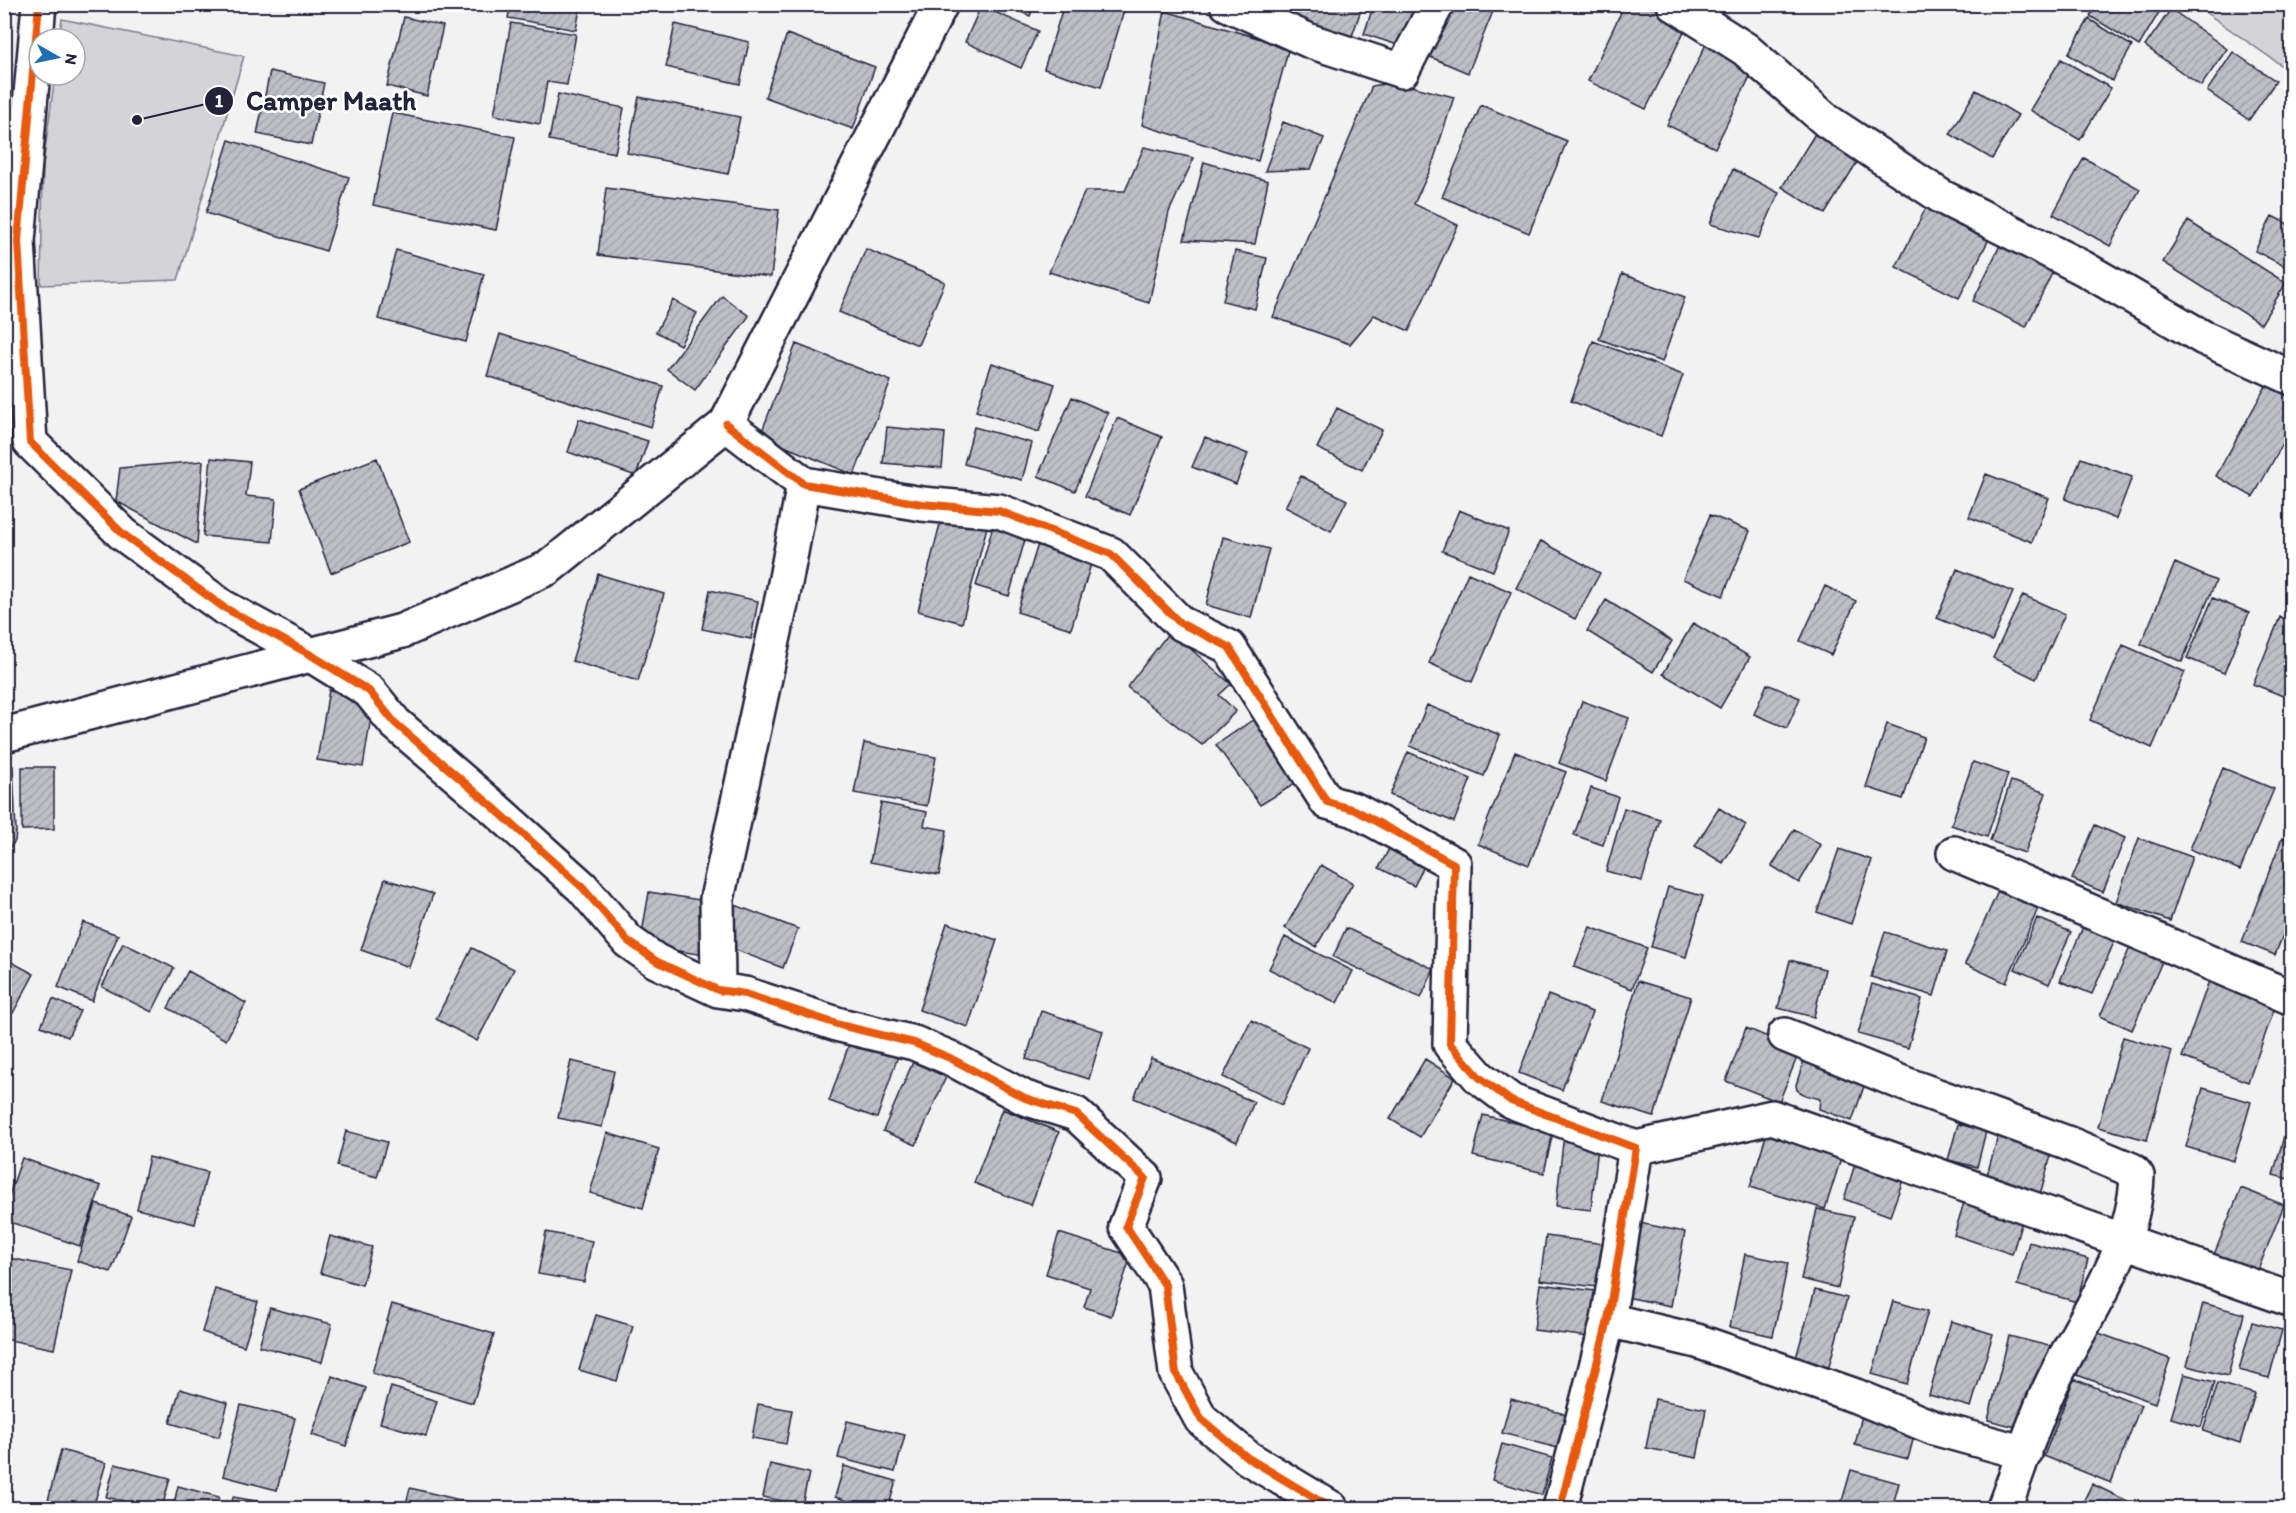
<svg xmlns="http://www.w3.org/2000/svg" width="2296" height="1513" font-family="Itim,sans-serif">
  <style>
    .green { fill: #d3d3d8; stroke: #7a7a8a; stroke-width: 1.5 }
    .building { fill: url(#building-hatch); stroke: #22223b; stroke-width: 1.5 }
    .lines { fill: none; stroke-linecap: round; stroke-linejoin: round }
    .street-casing { stroke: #22223b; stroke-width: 38 }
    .primary-casing { stroke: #22223b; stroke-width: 38 }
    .street { stroke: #fff; stroke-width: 33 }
    .primary { stroke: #fff; stroke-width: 33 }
    .cycleway-casing { stroke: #fff; stroke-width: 11 }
    .cycleway { stroke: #e8590c; stroke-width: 8 }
    .leader { fill: none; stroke: #22223b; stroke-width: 2 }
    .callout-dot { fill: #22223b; stroke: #fff; stroke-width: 2 }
    .mark-label { font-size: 18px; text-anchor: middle; font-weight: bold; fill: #fff }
    .callout-label { font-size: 27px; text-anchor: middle; font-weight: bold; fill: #22223b; stroke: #fff; stroke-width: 5; stroke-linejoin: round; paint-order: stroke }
  </style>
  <defs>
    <pattern id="building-hatch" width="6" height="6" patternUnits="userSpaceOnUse" patternTransform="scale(1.5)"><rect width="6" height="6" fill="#bebec6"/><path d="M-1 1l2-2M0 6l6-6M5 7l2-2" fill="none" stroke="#a3a3ab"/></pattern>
  </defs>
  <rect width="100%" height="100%" fill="#f2f2f3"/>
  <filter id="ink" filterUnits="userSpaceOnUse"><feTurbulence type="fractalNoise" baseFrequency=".0167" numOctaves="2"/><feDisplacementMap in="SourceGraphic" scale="12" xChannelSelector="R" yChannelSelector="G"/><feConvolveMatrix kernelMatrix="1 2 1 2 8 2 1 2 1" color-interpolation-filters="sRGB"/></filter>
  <g filter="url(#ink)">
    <path class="green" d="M2195 5H2291V72Z
      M62 19 244 56 178 280 41 285 43 166 55 75H75V39H59Z"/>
    <path class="building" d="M305 4H332L331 10Z
      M511 4H581L576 30 508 18Z
      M895 4H917L915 10Z
      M1002 4H1035L1030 16Z
      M1064 4H1126L1101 87 1044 69Z
      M1278 4H1363L1351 39 1275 16Z
      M1374 4H1420L1407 48 1364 34Z
      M1449 4H1496L1468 73 1428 56Z
      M1625 4H1660L1690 19 1646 109 1588 81Z
      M2097 4H2164L2139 46 2090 16Z
      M981 6 1038 31 1021 68 965 42Z
      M2171 9 2227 49 2201 86 2145 46Z
      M1165 11 1289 47 1258 161 1142 125Z
      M404 17 443 26 427 96 387 86Z
      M2089 19 2132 46 2112 81 2068 54Z
      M511 23 576 34 567 85 547 82 540 124 494 115Z
      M675 24 749 42 740 84 666 67Z
      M787 34 875 67 853 129 765 97Z
      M1707 42 1755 66 1715 148 1667 125Z
      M2233 52 2276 81 2249 120 2207 91Z
      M2061 59 2111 88 2080 140 2030 110Z
      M270 71 324 83 311 145 257 134Z
      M1395 82 1454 97 1431 168 1414 204 1458 225 1409 331 1374 315 1350 344 1273 317 1372 86Z
      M1976 90 2018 115 1992 159 1950 134Z
      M558 94 624 108 615 153 549 140Z
      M639 97 740 117 728 174 627 153Z
      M1481 105 1567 141 1529 233 1442 197Z
      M392 113 515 137 496 230 373 205Z
      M1283 122 1324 138 1311 169 1265 171Z
      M1816 132 1859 159 1825 214 1782 187Z
      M229 140 349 177 326 251 206 213Z
      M1144 147 1194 158 1169 212 1149 303 1049 272 1085 191H1125Z
      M2084 158 2140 189 2110 246 2053 214Z
      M1204 162 1268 181 1255 244 1184 240Z
      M1733 169 1779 193 1759 238 1710 224Z
      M606 188 779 210 771 277 598 255Z
      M1928 204 1991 235 1959 298 1896 267Z
      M2272 216 2292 226V270L2255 251Z
      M2188 221 2286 283 2261 324 2163 262Z
      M2002 241 2055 267 2026 327 1973 301Z
      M866 249 945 282 918 345 839 312Z
      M396 250 484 274 466 342 378 319Z
      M1235 251 1267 258 1255 309 1223 301Z
      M1622 274 1685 297 1662 362 1599 339Z
      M722 296 749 316 695 390 667 369Z
      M673 300 697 313 680 345 656 332Z
      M500 334 663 386 651 427 487 376Z
      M1593 341 1683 375 1661 436 1571 401Z
      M796 344 891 381 854 475 760 436Z
      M992 363 1055 384 1039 432 976 411Z
      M2267 384 2292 398V427L2253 497 2216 476Z
      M1072 397 1108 413 1075 491 1038 476Z
      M1337 408 1382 430 1362 470 1317 448Z
      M1117 418 1162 437 1130 515 1085 496Z
      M579 419 648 441 636 476 568 452Z
      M887 427 945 433 942 468 883 463Z
      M974 427 1032 443 1022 480 964 464Z
      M1205 437 1248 454 1236 484 1192 467Z
      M211 458 250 462 246 496 276 499 272 542 203 536Z
      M377 458 409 542 331 573 299 489Z
      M2081 458 2132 477 2116 519 2065 499Z
      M203 461 197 544 116 501 120 468Z
      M1986 474 2049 498 2032 542 1969 517Z
      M1301 476 1347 500 1331 531 1285 507Z
      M1459 510 1509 531 1493 571 1442 551Z
      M943 512 988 523 962 623 918 611Z
      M1710 515 1750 531 1723 596 1683 579Z
      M995 519 1028 529 1009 596 976 586Z
      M1223 537 1269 549 1251 618 1206 605Z
      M1541 541 1600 573 1575 619 1516 588Z
      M1038 544 1092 561 1071 629 1017 612Z
      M2175 563 2216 581 2182 662 2141 644Z
      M1957 569 2013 592 1992 641 1937 618Z
      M1468 573 1511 592 1472 682 1429 663Z
      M598 574 664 594 638 681 572 661Z
      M1825 586 1856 601 1831 655 1800 641Z
      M710 590 758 601 751 639 702 629Z
      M2023 595 2065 614 2036 679 1993 658Z
      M2213 598 2249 613 2224 673 2187 658Z
      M1606 600 1672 641 1653 672 1587 631Z
      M2280 617 2292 622V676L2283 696 2253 684Z
      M1693 623 1750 657 1720 708 1663 674Z
      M1170 631 1231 684 1219 695 1236 711 1202 745 1127 687Z
      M2123 645 2185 672 2152 748 2090 720Z
      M1767 684 1800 698 1787 728 1754 714Z
      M329 690 374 698 363 767 317 760Z
      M1582 701 1629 718 1606 781 1559 763Z
      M1427 705 1500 735 1484 776 1410 746Z
      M1257 717 1298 782 1260 805 1216 745Z
      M1887 724 1924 737 1903 799 1866 787Z
      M864 743 936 757 927 806 854 793Z
      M1408 752 1471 779 1454 822 1390 795Z
      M1515 752 1566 772 1529 865 1478 844Z
      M1973 762 2008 774 1987 837 1951 825Z
      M4 766H13L16 832 15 841 4 855Z
      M22 767H54V829L22 830Z
      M2223 768 2274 789 2240 870 2190 849Z
      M2011 781 2046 793 2025 853 1990 841Z
      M1591 788 1618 797 1603 845 1574 835Z
      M881 803 927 812 924 826 947 830 939 875 870 862Z
      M1624 808 1660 819 1642 881 1606 871Z
      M1719 808 1746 825 1723 863 1695 846Z
      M2095 825 2125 838 2103 892 2072 879Z
      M1794 829 1821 845 1799 883 1772 866Z
      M2139 838 2192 857 2170 921 2116 902Z
      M2282 838 2292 842V912L2275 955 2242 942Z
      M1392 843 1427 860 1414 886 1379 868Z
      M1839 849 1872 860 1851 924 1817 912Z
      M1321 865 1353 883 1316 947 1285 928Z
      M385 879 433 894 409 967 361 950Z
      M1668 887 1703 896 1686 957 1651 947Z
      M2000 887 2040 904 2006 983 1965 964Z
      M649 892 713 902 704 955 640 945Z
      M735 905 798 929 783 968 720 944Z
      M2037 918 2071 932 2049 984 2015 969Z
      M83 922 118 935 92 1001 58 987Z
      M2085 922 2117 935 2092 994 2060 981Z
      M947 923 997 940 968 1027 919 1010Z
      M1590 927 1647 948 1632 989 1574 967Z
      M1346 928 1434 969 1421 998 1333 957Z
      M1885 932 1947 951 1934 996 1871 977Z
      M1285 937 1353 971 1337 1003 1269 969Z
      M123 943 174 968 152 1012 102 987Z
      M2132 943 2164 957 2132 1030 2100 1016Z
      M472 948 514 969 477 1041 436 1019Z
      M4 958 34 974 13 1013 4 1008Z
      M1790 960 1825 969 1814 1017 1778 1008Z
      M188 971 246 1003 226 1040 168 1008Z
      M2210 978 2277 1002 2248 1082 2182 1057Z
      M1638 981 1691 997 1654 1117 1602 1101Z
      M1872 984 1922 999 1908 1048 1858 1034Z
      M1548 995 1592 1012 1562 1090 1519 1073Z
      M53 999 80 1011 68 1037 41 1026Z
      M1041 1011 1103 1031 1089 1079 1026 1059Z
      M1251 1020 1308 1048 1282 1105 1223 1077Z
      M1746 1028 1800 1050 1779 1102 1726 1081Z
      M854 1030 901 1047 877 1118 829 1101Z
      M2123 1037 2172 1051 2147 1140 2098 1127Z
      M1807 1051 1869 1072 1852 1121 1819 1109 1820 1099 1805 1095 1797 1090 1796 1085Z
      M1151 1058 1254 1102 1237 1142 1134 1098Z
      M1425 1059 1455 1078 1420 1137 1390 1119Z
      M571 1061 614 1071 602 1127 558 1118Z
      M913 1062 946 1077 916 1145 883 1131Z
      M2203 1088 2251 1102 2234 1161 2186 1147Z
      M2292 1108V1180L2273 1175Z
      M1002 1109 1059 1132 1031 1205 974 1183Z
      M1483 1115 1553 1132 1544 1173 1473 1156Z
      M1958 1124 1986 1131 1977 1167 1948 1160Z
      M1769 1126 1844 1149 1825 1209 1750 1187Z
      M346 1131 387 1142 377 1177 337 1166Z
      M607 1133 659 1149 643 1208 590 1193Z
      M1564 1134 1599 1138 1591 1210 1556 1206Z
      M1998 1136 2052 1152 2039 1198 1985 1182Z
      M4 1138 11 1139 4 1167Z
      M149 1157 207 1172 195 1224 137 1209Z
      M22 1158 101 1186 80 1246 4 1220V1210Z
      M1855 1164 1903 1180 1890 1216 1844 1199Z
      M2241 1188 2284 1205 2256 1275 2213 1257Z
      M1966 1196 2024 1215 2012 1254 1954 1235Z
      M96 1204 131 1216 111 1272 77 1261Z
      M1817 1209 1854 1217 1838 1288 1801 1279Z
      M1629 1221 1685 1232 1671 1306 1616 1295Z
      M546 1232 592 1241 584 1282 538 1274Z
      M1059 1233 1131 1256 1111 1316 1084 1307 1090 1288 1046 1274Z
      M330 1236 372 1247 362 1285 320 1273Z
      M1546 1236 1611 1245 1605 1288 1540 1280Z
      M2029 1242 2088 1259 2077 1302 2017 1285Z
      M1745 1254 1788 1263 1773 1336 1730 1327Z
      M4 1257 71 1270 54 1349 4 1339Z
      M1540 1284 1603 1292 1597 1338 1534 1330Z
      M215 1289 258 1302 244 1346 202 1332Z
      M1815 1290 1847 1298 1827 1374 1794 1365Z
      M1893 1301 1928 1311 1907 1384 1872 1374Z
      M2203 1303 2244 1314 2228 1376 2187 1366Z
      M392 1304 494 1334 473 1403 372 1373Z
      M270 1308 332 1324 322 1362 259 1346Z
      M596 1315 633 1326 617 1381 579 1370Z
      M1951 1321 1993 1334 1971 1407 1929 1395Z
      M2252 1322 2282 1330 2269 1378 2239 1370Z
      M2093 1331 2170 1359 2155 1403 2077 1375Z
      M2009 1336 2053 1347 2032 1431 1988 1420Z
      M2184 1374 2215 1382 2201 1427 2171 1418Z
      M332 1376 366 1388 346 1446 312 1435Z
      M2074 1379 2141 1405 2111 1483 2044 1456Z
      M2218 1383 2255 1394 2240 1443 2203 1431Z
      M391 1387 437 1401 426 1436 380 1423Z
      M180 1389 228 1403 219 1437 170 1423Z
      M1511 1399 1568 1415 1558 1448 1502 1433Z
      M1655 1399 1706 1409 1697 1458 1646 1448Z
      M758 1404 792 1410 786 1444 752 1438Z
      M241 1405 295 1418 277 1490 223 1476Z
      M1863 1411 1917 1425 1908 1459 1855 1445Z
      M847 1421 905 1435 895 1472 838 1458Z
      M1502 1444 1552 1458 1542 1495 1492 1480Z
      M61 1450 106 1463 93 1508H46Z
      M115 1464 170 1478 162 1508H151L106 1497Z
      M770 1464 809 1473 802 1505 763 1497Z
      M844 1466 896 1481 888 1508H871L835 1497Z
      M1851 1470 1899 1483 1892 1508H1840Z
      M2092 1484 2138 1506 2136 1508H2080Z
      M178 1486 219 1497 216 1508H173Z
      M410 1488 489 1507 488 1508H405Z
      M233 1497 268 1503 267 1508H231Z
      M281 1502 308 1508H279Z
      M830 1503 849 1508H829Z"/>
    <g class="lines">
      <defs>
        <path id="street" d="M39 4 18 241 30 442 123 534 223 607 311 655 369 691 395 723 493 807 582 887 628 941 656 961 718 990 745 994 840 1025 914 1043 950 1058 1025 1098 1076 1114 1145 1178 1126 1226 1165 1285 1176 1373 1201 1419 1248 1458 1331 1508
          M1227 4 1310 41 1402 71 1437 4
          M1674 4 1745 49 1827 121 1942 197 2083 268 2204 338 2292 378
          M726 424 804 484 922 504 999 511 1111 554 1180 623 1229 647 1327 802 1355 810 1454 864 1450 1044 1479 1077 1511 1101 1636 1148 1608 1320 1560 1508
          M1954 853 2292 998
          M718 990 717 899 782 599 804 484
          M1785 1035 1905 1084 2067 1143 2132 1170 2137 1176C2134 1252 2085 1314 2053 1381 2033 1421 2020 1466 2004 1508
          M1636 1148 1772 1117 2292 1300
          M1608 1320 1697 1341 1856 1396 1934 1428 2025 1453"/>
        <path id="primary" d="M4 735 402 631 548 568 726 424 941 4"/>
      </defs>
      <use href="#street" class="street-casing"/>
      <use href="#primary" class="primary-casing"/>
      <use href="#street" class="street"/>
      <use href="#primary" class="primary"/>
      <defs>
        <path id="cycleway" d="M39 4 18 241 30 442 123 534 223 607 311 655 369 691 395 723 493 807 582 887 628 941 656 961 718 990 745 994 840 1025 914 1043 950 1058 1025 1098 1076 1114 1145 1178 1126 1226 1165 1285 1176 1373 1201 1419 1248 1458 1331 1508
          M726 424 804 484 922 504 999 511 1111 554 1180 623 1229 647 1327 802 1355 810 1454 864 1450 1044 1479 1077 1511 1101 1636 1148 1608 1320 1560 1508"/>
      </defs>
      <use href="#cycleway" class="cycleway-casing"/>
      <use href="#cycleway" class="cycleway"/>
    </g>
  </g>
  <path class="leader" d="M137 120L219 101"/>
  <g class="callout-dot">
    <circle cx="137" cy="120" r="6"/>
    <circle cx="219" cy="101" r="15"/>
  </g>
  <g class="mark-label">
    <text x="219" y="107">1</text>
  </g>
  <g class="callout-label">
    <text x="331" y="110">Camper Maath</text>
  </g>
  <rect width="2296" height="1513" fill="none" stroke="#fff" stroke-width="24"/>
  <rect x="12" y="12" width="2272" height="1489" fill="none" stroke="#22223b" stroke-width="2" filter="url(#ink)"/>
  <g transform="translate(57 57) rotate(99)"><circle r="28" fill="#ffffff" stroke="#a7a7b1" stroke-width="1.5"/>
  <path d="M0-4.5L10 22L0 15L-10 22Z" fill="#1f6fb2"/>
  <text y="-9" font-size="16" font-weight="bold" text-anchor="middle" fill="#22223b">N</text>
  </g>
</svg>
